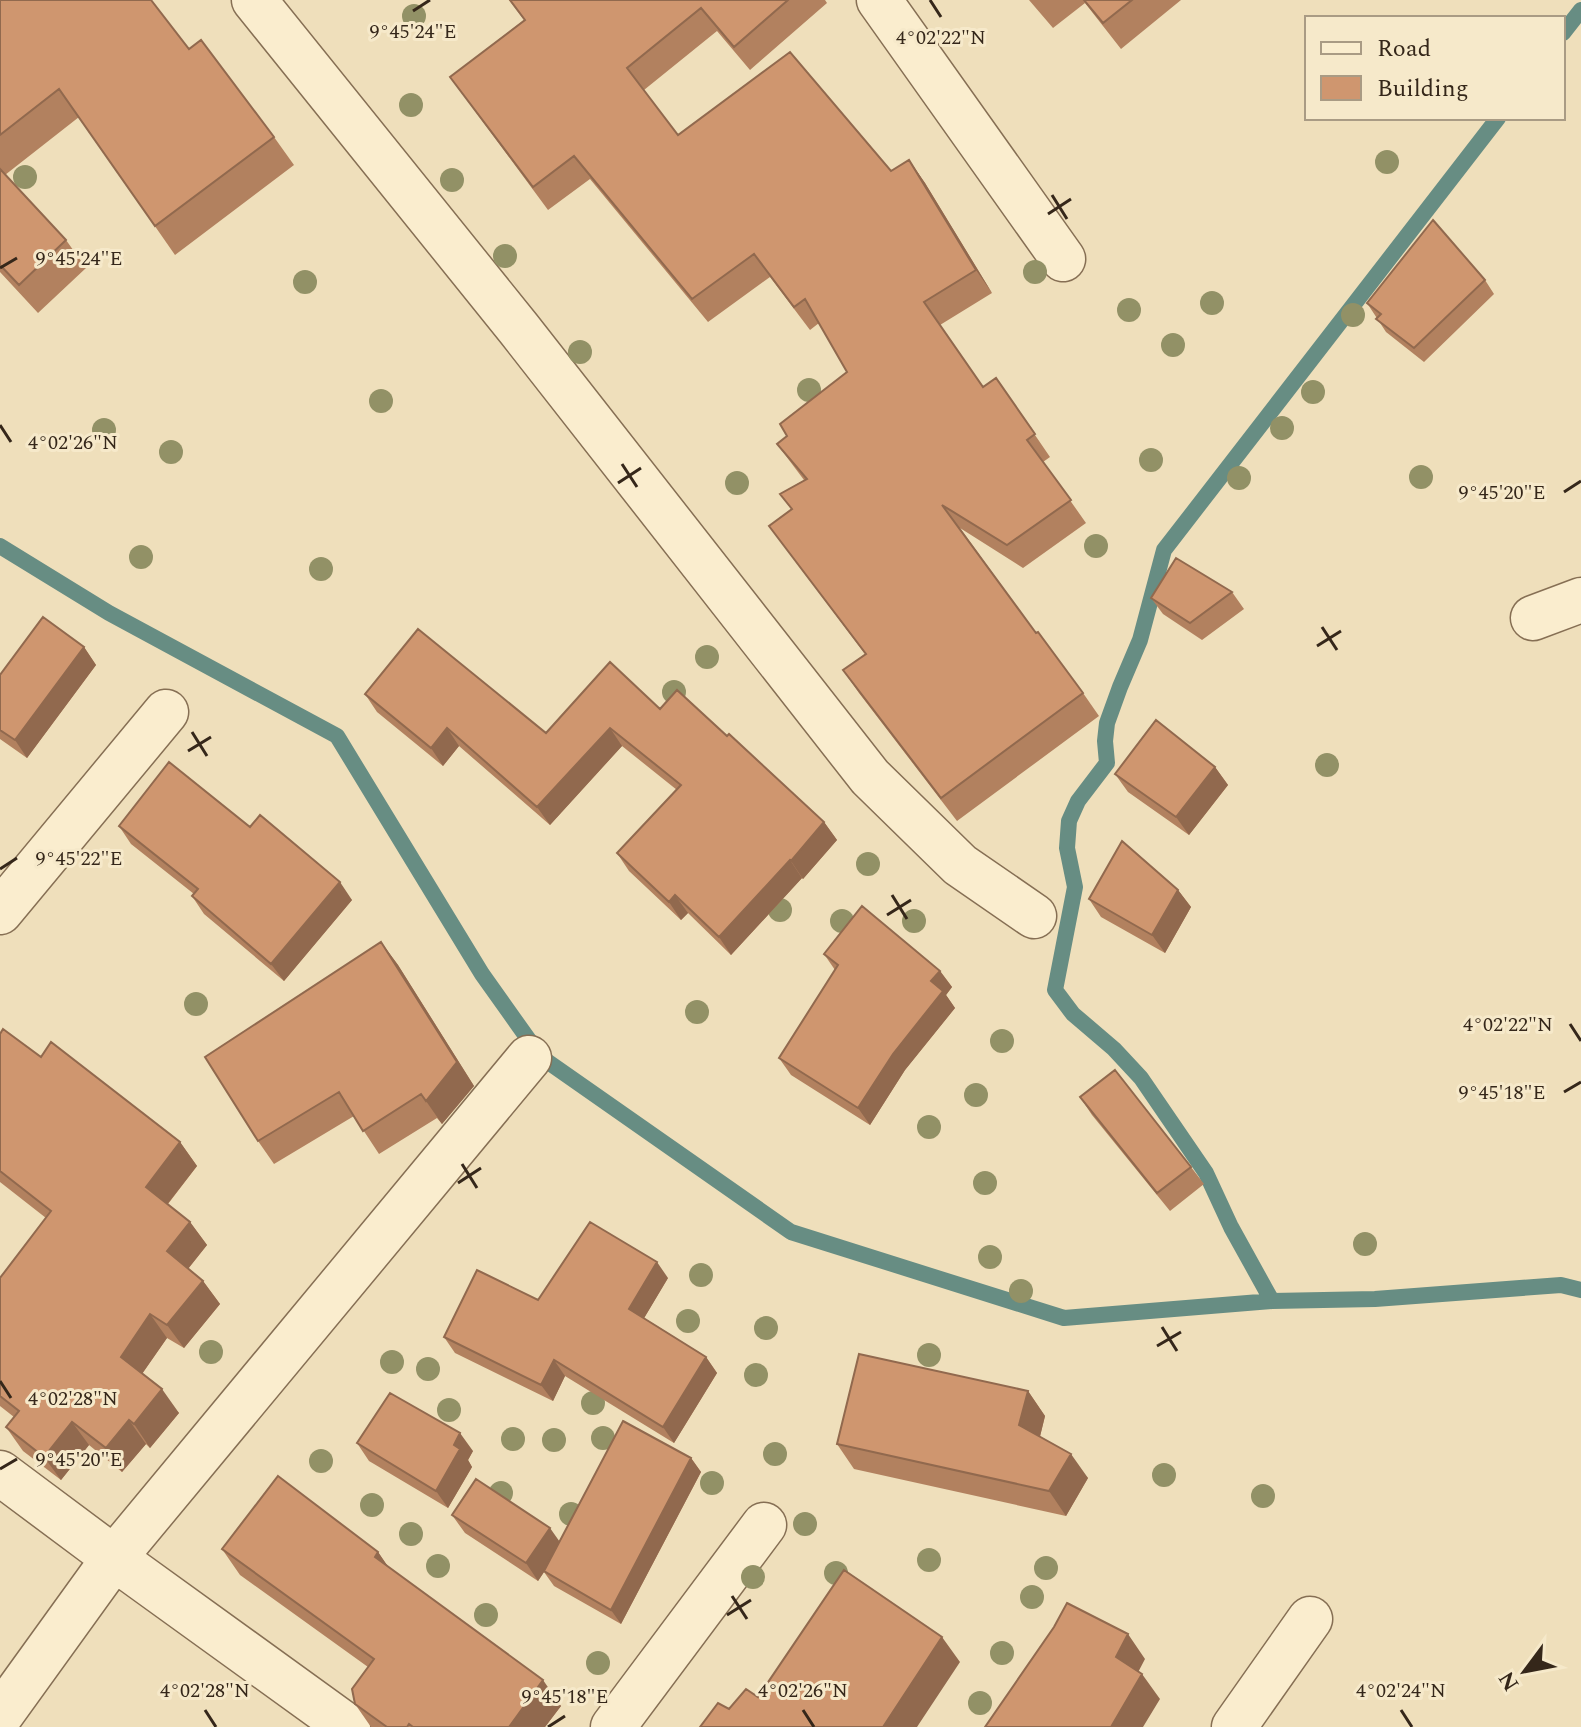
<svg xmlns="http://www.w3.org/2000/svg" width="1581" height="1727" font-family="Spectral,serif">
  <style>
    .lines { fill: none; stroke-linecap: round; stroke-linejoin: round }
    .stream { stroke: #678d83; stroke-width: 16 }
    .street-casing { stroke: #866f54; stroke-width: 47 }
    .street { stroke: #faedce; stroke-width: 44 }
    .tree { fill: #929166 }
    .wall { fill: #b2815f }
    .shaded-wall { fill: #91694e }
    .building { fill: #cf966f; stroke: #91694e; stroke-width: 2 }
    .ticks { fill: none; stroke: #35271a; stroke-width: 3 }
    .ticks-label { font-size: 20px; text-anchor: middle; fill: #35271a; stroke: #f6e9ca; stroke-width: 6; stroke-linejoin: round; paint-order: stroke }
  </style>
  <rect width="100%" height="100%" fill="#efdfbb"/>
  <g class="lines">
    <path class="stream" d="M1563 33 1581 10
      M0 546 109 613 337 736 482 974 541 1057 791 1232 1064 1318 1272 1301 1375 1299 1561 1285 1581 1290
      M1272 1301 1231 1227 1206 1173 1141 1078 1114 1049 1073 1014 1055 990 1075 887 1067 848 1069 821 1078 801 1107 763 1105 741 1107 723 1120 687 1140 640 1164 550 1498 118"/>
    <defs>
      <path id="street" d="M254 0 519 329 870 777 960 865 1034 916
        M879 0 1063 259
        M1533 618 1581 600
        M0 912 166 712
        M0 1473 114 1558 348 1727
        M0 1716 114 1558 529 1058
        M613 1727 764 1525
        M1234 1727 1310 1619"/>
    </defs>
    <use href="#street" class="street-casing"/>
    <use href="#street" class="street"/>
  </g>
  <g class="tree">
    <circle cx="414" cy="16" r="12"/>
    <circle cx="411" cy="105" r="12"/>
    <circle cx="1387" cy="162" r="12"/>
    <circle cx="25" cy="177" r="12"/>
    <circle cx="452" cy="180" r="12"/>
    <circle cx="505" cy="256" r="12"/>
    <circle cx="1035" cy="272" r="12"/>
    <circle cx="305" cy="282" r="12"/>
    <circle cx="1212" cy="303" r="12"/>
    <circle cx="1129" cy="310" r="12"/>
    <circle cx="1353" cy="315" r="12"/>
    <circle cx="1173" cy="345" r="12"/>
    <circle cx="580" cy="352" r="12"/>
    <circle cx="809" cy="390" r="12"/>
    <circle cx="1313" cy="392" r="12"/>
    <circle cx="381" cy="401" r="12"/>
    <circle cx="1282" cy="428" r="12"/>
    <circle cx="104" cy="430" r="12"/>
    <circle cx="171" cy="452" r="12"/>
    <circle cx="1151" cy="460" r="12"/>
    <circle cx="1421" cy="477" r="12"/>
    <circle cx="1239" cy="478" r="12"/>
    <circle cx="737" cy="483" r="12"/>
    <circle cx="1096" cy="546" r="12"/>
    <circle cx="141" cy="557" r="12"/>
    <circle cx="321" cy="569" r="12"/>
    <circle cx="707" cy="657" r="12"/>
    <circle cx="674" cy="692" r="12"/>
    <circle cx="1327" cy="765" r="12"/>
    <circle cx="868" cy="864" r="12"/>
    <circle cx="780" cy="910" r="12"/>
    <circle cx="842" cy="921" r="12"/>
    <circle cx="914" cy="921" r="12"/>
    <circle cx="196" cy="1004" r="12"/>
    <circle cx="697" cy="1012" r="12"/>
    <circle cx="1002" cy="1041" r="12"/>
    <circle cx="976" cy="1095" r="12"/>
    <circle cx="929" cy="1127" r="12"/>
    <circle cx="985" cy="1183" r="12"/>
    <circle cx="1365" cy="1244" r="12"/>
    <circle cx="990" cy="1257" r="12"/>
    <circle cx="701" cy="1275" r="12"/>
    <circle cx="1021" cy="1291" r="12"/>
    <circle cx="688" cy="1321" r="12"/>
    <circle cx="766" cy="1328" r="12"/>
    <circle cx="211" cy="1352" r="12"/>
    <circle cx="929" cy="1355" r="12"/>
    <circle cx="392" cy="1362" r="12"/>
    <circle cx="428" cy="1369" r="12"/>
    <circle cx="756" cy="1375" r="12"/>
    <circle cx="593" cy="1403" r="12"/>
    <circle cx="449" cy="1410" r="12"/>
    <circle cx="603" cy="1438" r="12"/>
    <circle cx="513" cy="1439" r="12"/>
    <circle cx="554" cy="1440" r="12"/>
    <circle cx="775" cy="1454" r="12"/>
    <circle cx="321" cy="1461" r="12"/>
    <circle cx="1164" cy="1475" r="12"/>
    <circle cx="712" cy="1483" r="12"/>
    <circle cx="501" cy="1493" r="12"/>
    <circle cx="1263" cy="1496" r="12"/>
    <circle cx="372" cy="1505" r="12"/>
    <circle cx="571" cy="1514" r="12"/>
    <circle cx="805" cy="1524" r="12"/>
    <circle cx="411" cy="1534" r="12"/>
    <circle cx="929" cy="1560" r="12"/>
    <circle cx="438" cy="1566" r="12"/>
    <circle cx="1046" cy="1568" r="12"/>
    <circle cx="836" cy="1573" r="12"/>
    <circle cx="753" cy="1577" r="12"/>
    <circle cx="1032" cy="1597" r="12"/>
    <circle cx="486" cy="1615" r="12"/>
    <circle cx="1002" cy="1653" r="12"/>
    <circle cx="598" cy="1663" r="12"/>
    <circle cx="980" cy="1703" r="12"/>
  </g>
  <path class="wall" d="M0 0 189 49 274 137 294 165 175 255 79 117 5 175 66 240 86 268 38 313 0 272Z
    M509 0H825L827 3 750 70 717 31 644 90 678 135 891 171 909 160 925 183 992 293 940 325 983 387 996 378 1050 457 1043 462 1086 523 1023 568 960 528 1036 633 1083 693 1099 716 957 821 859 693 843 670 865 654 769 526 791 509 780 494 804 480 777 444 787 436 847 372 819 323 810 330 770 277 708 322 590 179 548 210 450 77 524 20Z
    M1029 0H1181L1121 49 1085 3 1053 28Z
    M1485 280 1494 294 1424 362 1386 332 1367 303Z
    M1232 592 1244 609 1202 640 1163 614 1151 598Z
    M84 647 96 665 27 758 0 739V675Z
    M365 694 546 733 660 709 727 736 824 822 837 840 803 879 802 878 731 955 688 913 681 920 629 871 617 853 677 790 622 746 550 825 459 746 443 766 377 712Z
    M1215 767 1228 785 1189 835 1128 792 1115 774Z
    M119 826 250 827 352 900 284 981 204 914 192 896 194 894 131 844Z
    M1178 890 1191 907 1165 953 1101 917 1089 899Z
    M381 942 398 965 474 1086 442 1124 437 1118 379 1154 354 1116 274 1164 258 1141Z
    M824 954 940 971 952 987 946 995 955 1008 905 1070 870 1125 791 1075 779 1058 835 970Z
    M0 1034 180 1142 197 1166 168 1204 190 1222 207 1245 188 1269 203 1281 220 1304 184 1348 167 1338 142 1374 179 1413 150 1448 146 1444 122 1472 89 1445 61 1480 23 1451 6 1427 14 1417 0 1406V1278L46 1218 0 1182Z
    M1080 1097 1191 1167 1204 1184 1170 1211 1092 1115Z
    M668 1278 644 1318 706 1357 717 1373 674 1443 565 1376 553 1401 455 1353 444 1337 538 1300Z
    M1028 1391 1045 1416 1040 1436 1088 1478 1066 1516 854 1469 837 1444Z
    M357 1443 473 1451 468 1460 472 1467 448 1508 369 1461Z
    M691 1458 701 1472 621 1624 554 1586 544 1572 538 1581 465 1533 452 1515 560 1542Z
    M222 1549 378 1552 388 1567 561 1706 545 1727H371L355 1704 368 1667 240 1575Z"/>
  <path class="shaded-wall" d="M909 160 925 183 992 293 976 270Z
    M84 647 96 665 27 758 15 740Z
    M447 728 459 746 443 766 431 748Z
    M610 728 622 746 550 825 537 807Z
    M1215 767 1228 785 1189 835 1176 817Z
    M824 822 837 840 803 879 791 861Z
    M790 860 802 878 731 955 719 937Z
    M340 882 352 900 284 981 271 964Z
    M1178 890 1191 907 1165 953 1152 935Z
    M675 895 688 913 681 920 669 902Z
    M381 942 398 965 474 1086 442 1124 426 1101Z
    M940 971 952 987 946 995 955 1008 905 1070 870 1125 858 1108 931 981Z
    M180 1142 197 1166 162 1211 146 1187Z
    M190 1222 207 1245 183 1275 167 1251Z
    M657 1262 668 1278 640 1325 629 1309Z
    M203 1281 220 1304 184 1348 167 1325Z
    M150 1314 167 1338 137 1381 121 1357Z
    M706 1357 717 1373 674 1443 663 1427Z
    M554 1360 565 1376 553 1401 541 1385Z
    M162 1389 179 1413 150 1448 134 1424Z
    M1028 1391 1045 1416 1037 1449 1019 1425Z
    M129 1420 146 1444 122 1472 106 1448Z
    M72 1422 89 1445 61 1480 44 1457Z
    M460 1433 473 1451 468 1460 472 1467 448 1508 436 1491 454 1445Z
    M1071 1454 1088 1478 1066 1516 1049 1491Z
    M691 1458 701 1472 621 1624 611 1610Z
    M550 1528 562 1545 538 1581 526 1563Z
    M378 1552 396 1578 375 1557Z
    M1128 1634 1145 1659 1133 1682 1116 1657Z
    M942 1637 960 1662 917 1727H883Z
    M1142 1674 1160 1699 1143 1727H1111Z
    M543 1680 561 1706 545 1727H509Z"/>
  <path class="building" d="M0 0H151L189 49 201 40 274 137 155 226 59 89 0 135Z
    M510 0H788L734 47 701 8 627 68 678 135 790 52 891 171 909 160 976 270 924 302 983 387 996 378 1035 434 1027 440 1071 500 1007 545 942 505 1036 633 1038 632 1083 693 941 798 843 670 866 654 769 526 792 509 780 494 807 479 777 444 787 436 780 424 847 372 805 299 794 307 754 254 692 299 574 156 533 187 450 77 525 20Z
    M1084 0H1132L1103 23Z
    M0 169 66 240 19 285 0 265Z
    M1433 220 1485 280 1414 348 1376 319 1381 314 1367 303Z
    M1176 558 1232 592 1190 623 1151 598Z
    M43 617 84 647 15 740 0 730V675Z
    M418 629 546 733 610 662 660 709 677 690 727 736 729 734 824 822 791 861 790 860 719 937 675 895 669 902 617 853 681 785 610 728 537 807 447 728 431 748 365 694Z
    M1156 720 1215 767 1176 817 1115 774Z
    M169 762 250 827 260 815 340 882 271 964 192 896 198 889 119 826Z
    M1122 841 1178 890 1152 935 1089 899Z
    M862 906 940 971 931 981 943 991 893 1054 858 1108 779 1058 838 965 824 954Z
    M381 942 457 1062 426 1101 421 1094 363 1131 339 1092 258 1141 205 1057Z
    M3 1029 41 1057 51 1042 180 1142 146 1187 190 1222 167 1251 203 1281 167 1325 150 1314 121 1357 162 1389 134 1424 129 1420 106 1448 72 1422 44 1457 6 1427 19 1411 0 1396V1278L51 1211 0 1171V1034Z
    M1115 1070 1191 1167 1157 1193 1080 1097Z
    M590 1222 657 1262 629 1309 706 1357 663 1427 554 1360 541 1385 444 1337 477 1270 538 1300Z
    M859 1354 1028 1391 1019 1425 1071 1454 1049 1491 837 1444Z
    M390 1393 460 1433 454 1445 460 1449 436 1491 357 1443Z
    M623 1421 691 1458 611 1610 544 1571Z
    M278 1476 378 1552 375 1557 543 1680 509 1727H413L409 1724 407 1727H387L355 1704 352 1689 374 1659 222 1549Z
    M476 1479 550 1528 526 1563 452 1515Z
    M844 1570 942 1637 883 1727H700L718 1703 729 1709 746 1689 758 1697Z
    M1067 1603 1128 1634 1116 1657 1142 1674 1111 1727H985L1054 1627Z"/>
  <path class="ticks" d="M930 0 941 17M413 11 430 0M1052 195 1067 219M1048 214 1071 199M0 268 17 258M0 425 11 442M622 464 637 487M618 483 641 468M1564 492 1581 481M1322 627 1337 650M1317 646 1341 631M192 732 207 756M188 751 211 737M0 869 17 858M892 895 907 919M887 915 911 900M1570 1024 1581 1041M1564 1092 1581 1082M462 1164 477 1188M458 1183 481 1168M1162 1327 1177 1351M1157 1346 1181 1332M0 1381 11 1398M0 1469 17 1459M732 1596 747 1619M727 1615 751 1600M205 1710 216 1727M803 1710 814 1727M1401 1710 1412 1727M548 1727 565 1716"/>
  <g class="ticks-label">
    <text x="413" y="38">9°45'24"E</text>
    <text x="941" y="44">4°02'22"N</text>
    <text x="79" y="265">9°45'24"E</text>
    <text x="73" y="449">4°02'26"N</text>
    <text x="1502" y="499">9°45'20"E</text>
    <text x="79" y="865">9°45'22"E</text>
    <text x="1508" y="1031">4°02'22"N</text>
    <text x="1502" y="1099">9°45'18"E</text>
    <text x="73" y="1405">4°02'28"N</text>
    <text x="79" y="1466">9°45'20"E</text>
    <text x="205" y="1697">4°02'28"N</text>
    <text x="803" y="1697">4°02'26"N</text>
    <text x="1401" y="1697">4°02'24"N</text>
    <text x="565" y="1703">9°45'18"E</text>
  </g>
  <rect x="1305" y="16" width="260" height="104" fill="#f6e9ca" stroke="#a99b84" stroke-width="2"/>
  <rect x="1321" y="42" width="40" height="12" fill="#faedce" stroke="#a99b84" stroke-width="2"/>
  <text x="1377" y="56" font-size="24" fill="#35271a">Road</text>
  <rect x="1321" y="76" width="40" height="24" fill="#cf966f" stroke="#a99b84" stroke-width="2"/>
  <text x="1377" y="96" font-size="24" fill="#35271a">Building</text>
  <g transform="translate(1525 1671) rotate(238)" stroke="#f6e9ca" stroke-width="6" paint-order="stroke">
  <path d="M0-6L14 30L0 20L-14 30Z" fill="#35271a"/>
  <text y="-12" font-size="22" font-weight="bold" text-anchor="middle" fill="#35271a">N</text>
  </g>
</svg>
